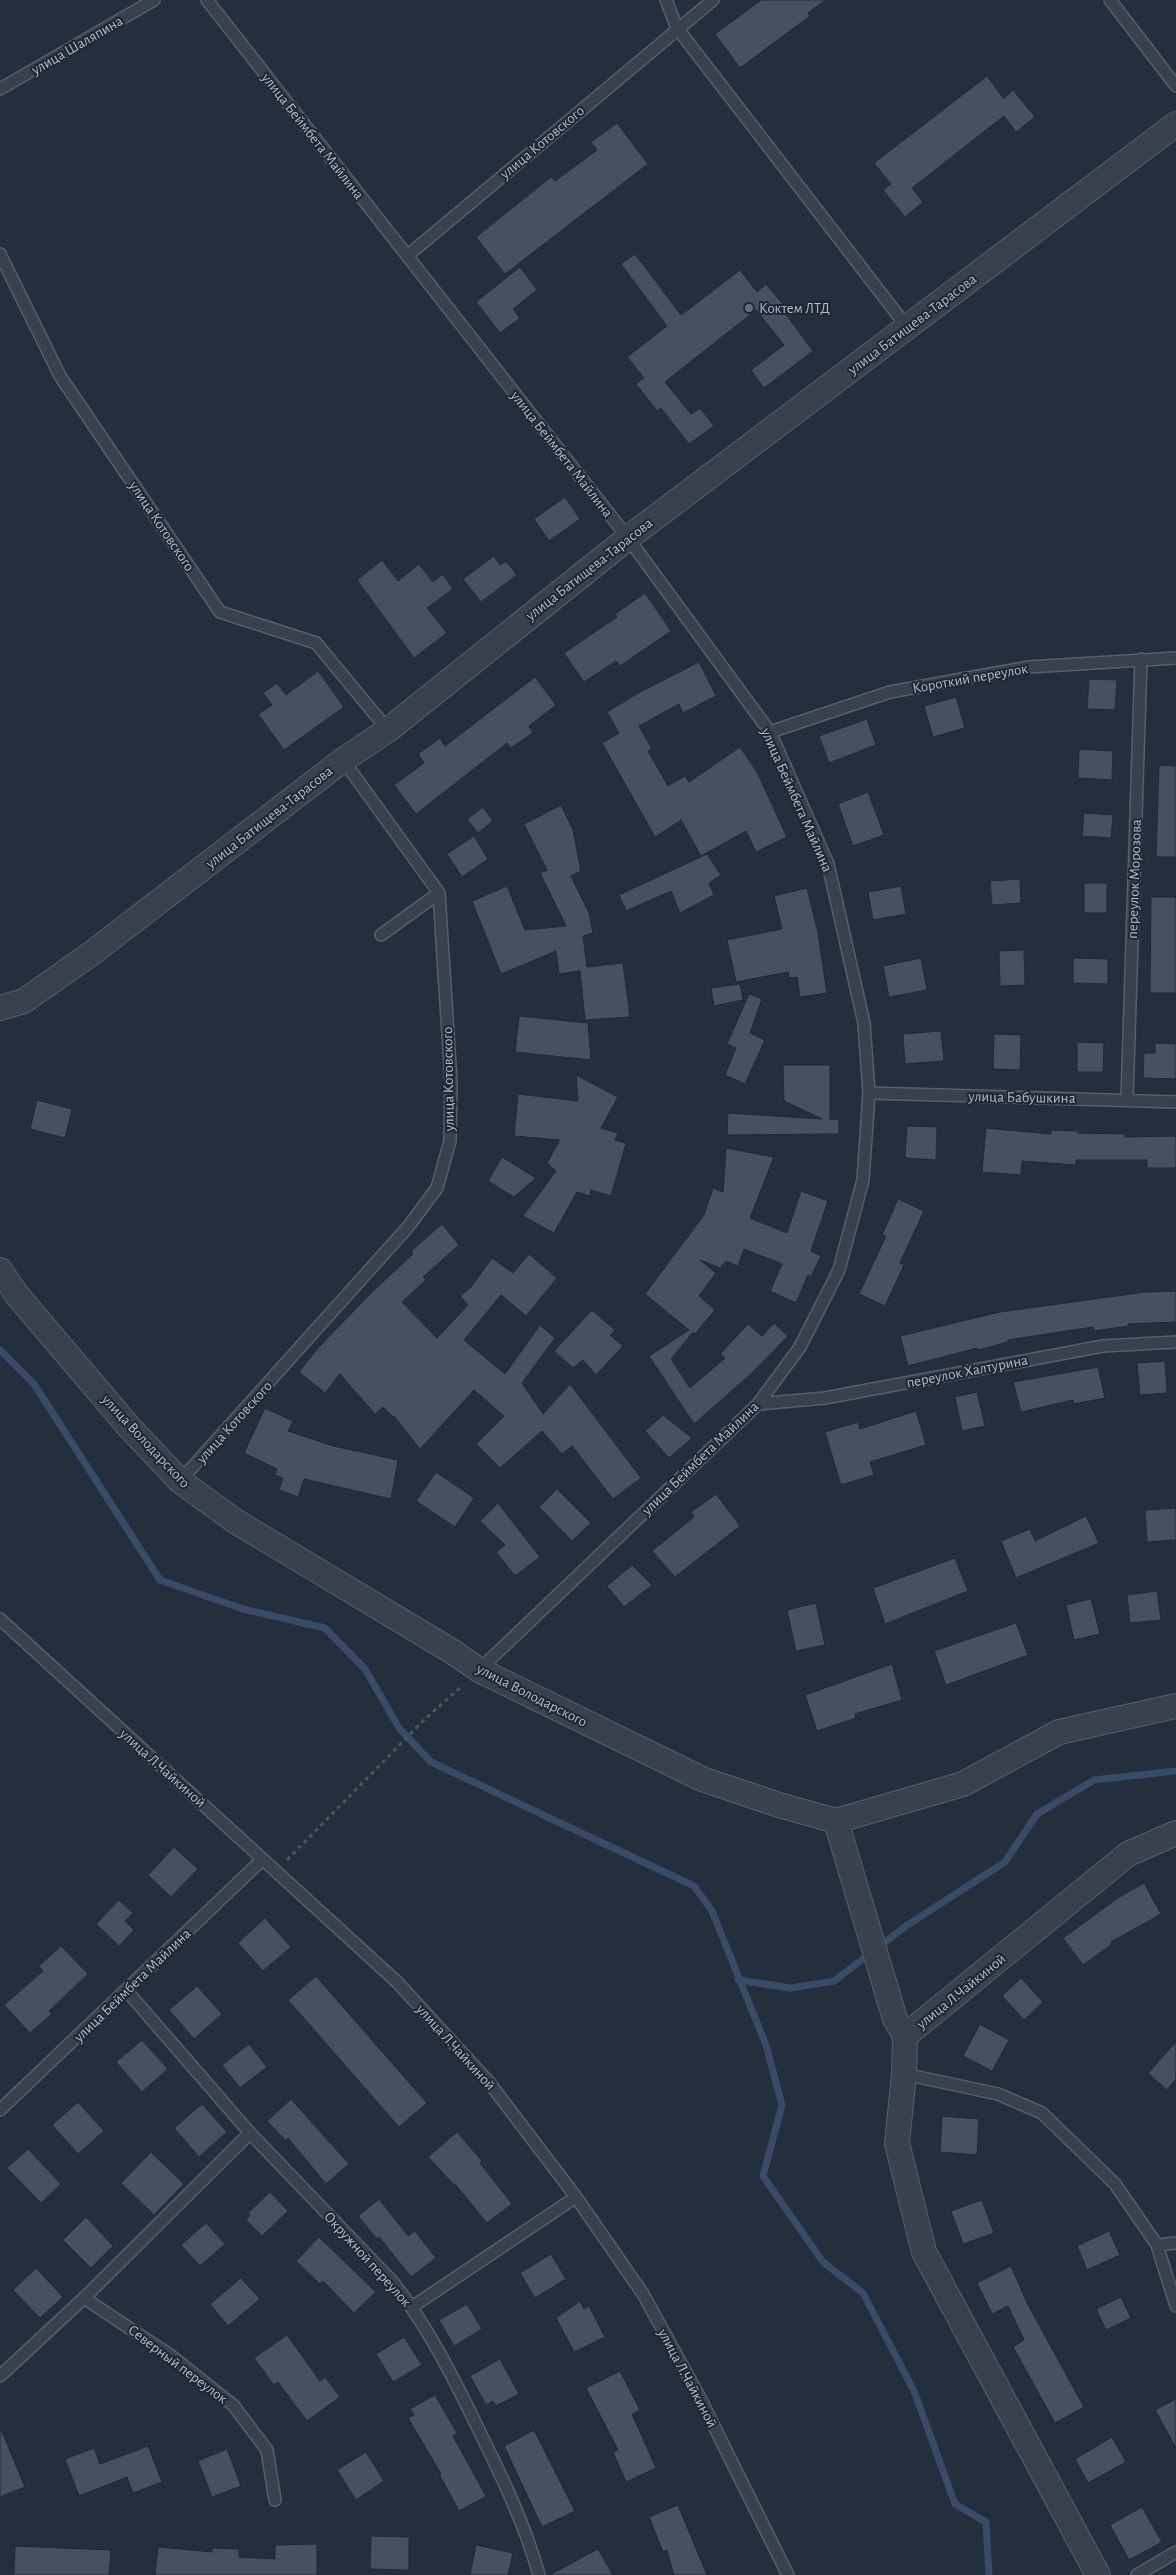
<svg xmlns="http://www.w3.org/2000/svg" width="1176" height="2575" font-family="'Alegreya Sans',sans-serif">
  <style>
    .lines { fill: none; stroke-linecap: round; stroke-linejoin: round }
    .stream { stroke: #394c67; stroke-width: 7 }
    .building { fill: #455162; stroke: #1f2835 }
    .service-casing { stroke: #565f6c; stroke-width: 14 }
    .minor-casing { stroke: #565f6c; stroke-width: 26 }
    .path { stroke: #44595c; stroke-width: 3; stroke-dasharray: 4 4; stroke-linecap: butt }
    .service { stroke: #38414e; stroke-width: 11 }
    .minor { stroke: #38414e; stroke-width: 24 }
    .service-dot { fill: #5c6f8a; stroke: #1d2633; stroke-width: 2 }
    .labels { text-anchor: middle; stroke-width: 4; stroke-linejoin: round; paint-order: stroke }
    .street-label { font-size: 15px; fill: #b4bcc9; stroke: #1d2633 }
    .poi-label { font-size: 15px; fill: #b4bcc9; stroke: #1d2633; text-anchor: start }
  </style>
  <rect width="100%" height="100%" fill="#242f3e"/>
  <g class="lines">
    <path class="stream" d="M0 1350 34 1384 160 1580 243 1609 325 1628 365 1669 399 1728 431 1762 694 1886 712 1911 766 2045 782 2105 763 2176 823 2262 863 2293 914 2391 955 2504 986 2522 989 2575
      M738 1980 791 1988 834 1981 906 1926 1005 1862 1037 1814 1094 1780 1176 1771"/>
  </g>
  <path class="building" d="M761 0H826L808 13 810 16 740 68 715 34Z
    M987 76 1004 99 1013 90 1035 117 1016 132 1004 116 912 188 923 202 905 217 883 190 891 184 874 163Z
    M617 123 648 164 505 274 476 237 551 177 555 181 597 150 591 142Z
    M635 254 681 315 740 270 757 292 766 284 788 310 785 313 813 351 764 388 751 370 784 345 756 310 665 382 691 414 700 408 714 426 689 444 661 408 657 411 636 384 644 378 627 357 667 326 621 264Z
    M520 267 537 290 513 309 520 318 500 333 476 302Z
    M565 497 580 519 549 541 534 519Z
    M494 556 500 565 506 561 517 575 481 602 463 579Z
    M382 560 398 581 419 564 433 582 443 574 453 589 427 608 447 633 414 658 357 580Z
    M645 593 671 631 620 666 616 661 584 682 564 653 617 617 615 614Z
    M699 662 716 696 683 713 679 704 639 726 652 749 648 751 668 786 685 776 689 782 740 747 757 772 787 837 756 852 746 831 701 856 681 820 655 837 602 743 619 733 607 712 640 692Z
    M318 671 344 707 284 750 258 714 272 705 263 693 277 683 286 695Z
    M535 677 556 705 529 726 533 733 511 748 507 743 416 814 394 785 424 763 418 754 440 738 445 746Z
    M1089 679 1117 680 1115 710 1087 709Z
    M956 697 965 728 933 737 924 706Z
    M867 719 876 745 829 763 819 736Z
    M1079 749 1113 751 1112 780 1078 778Z
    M1159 765 1176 766V857H1156Z
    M868 792 884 835 853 846 838 804Z
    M561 805 573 830 581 871 571 876 589 913 593 933 583 936 587 967 623 963 630 1017 585 1020 580 971 559 974 556 951 501 974 472 901 507 886 525 930 566 926 540 873 547 870 524 824Z
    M483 807 493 821 478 833 467 819Z
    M1084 813 1113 815 1111 838 1082 836Z
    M474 836 488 859 462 877 447 854Z
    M707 854 721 875 709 883 714 895 680 913 671 891 626 911 619 895Z
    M1020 879 1021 903 992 905 990 881Z
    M1084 883H1107V913H1084Z
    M901 886 906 914 873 920 868 892Z
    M807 888 818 933 827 993 800 997 797 977 789 978 788 972 736 982 727 940 782 929 774 896Z
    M1151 897H1176V993H1150Z
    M1024 950 1025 985 1000 986 999 951Z
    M921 958 927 990 889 997 883 966Z
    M1073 958 1108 959V984L1073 983Z
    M740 984 743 1000 714 1006 711 988Z
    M749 994 762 999 750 1033 765 1040 745 1084 725 1075 736 1048 727 1044Z
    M519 1016 588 1023 591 1060 515 1052Z
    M941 1031 944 1061 905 1064 903 1034Z
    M994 1034 1021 1035 1020 1070 993 1069Z
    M1077 1042 1104 1043 1103 1072H1077Z
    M1155 1043 1176 1044V1079L1143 1078 1144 1053H1155Z
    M783 1065H830V1119L839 1120V1134L727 1135 728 1113 822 1119 784 1101Z
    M576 1075 618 1097 601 1128 618 1133 615 1140 626 1143 611 1196 591 1190 590 1196 577 1192 554 1233 523 1216 556 1171 547 1163 560 1140 514 1136 518 1094 578 1101Z
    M37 1100 72 1109 65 1138 30 1129Z
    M907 1126 937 1127 936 1160 905 1158Z
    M986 1128 1051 1134V1130L1078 1131V1133L1125 1134V1137L1176 1136V1168H1147V1160H1076V1165L1022 1161 1021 1175 982 1172Z
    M726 1148 774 1157 750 1218 787 1233 801 1191 828 1201 811 1251 821 1256 811 1277 808 1275 796 1303 770 1291 782 1264 744 1249 738 1266 726 1261 720 1268 700 1260 716 1273 699 1296 715 1310 695 1334 693 1332 671 1359 690 1388 725 1358 720 1354 748 1324 762 1336 774 1323 788 1336 752 1373 694 1424 649 1356 689 1330 645 1294 704 1215 713 1188 723 1192Z
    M502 1157 536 1178 514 1197 488 1181Z
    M898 1199 924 1211 900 1263 904 1265 885 1306 859 1294 886 1236 882 1235Z
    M442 1224 459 1245 423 1277 426 1280 402 1302 437 1338 468 1305 460 1296 471 1287 492 1258 513 1273 529 1254 557 1278 526 1316 501 1295 464 1340 505 1374 540 1325 555 1338 522 1383 543 1414 570 1384 641 1478 613 1499 572 1446 562 1454 542 1431 500 1468 476 1444 504 1416 474 1390 420 1449 394 1416 393 1417 383 1407 375 1414 340 1374 325 1393 299 1372 318 1348 371 1293 413 1254 411 1251Z
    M1176 1291V1322L1128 1324V1326L1094 1331 1093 1327 1008 1340V1342L978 1350 977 1348 908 1366 900 1336 1000 1312 1145 1292Z
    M592 1310 615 1330 610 1335 623 1346 596 1375 583 1360 573 1368 554 1351Z
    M1165 1361 1167 1393 1140 1395 1137 1363Z
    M1098 1367 1105 1398 1074 1404 1073 1400 1021 1412 1013 1382Z
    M977 1392 985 1426 962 1431 955 1397Z
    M265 1408 293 1421 288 1431 333 1446 398 1460 391 1499 304 1479 298 1497 279 1490 283 1478 275 1475 277 1469 244 1453Z
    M916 1411 926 1445 870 1462 874 1475 841 1485 825 1432 858 1422 860 1429Z
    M663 1415 692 1438 669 1458 645 1431Z
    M436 1472 474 1498 455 1527 416 1501Z
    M557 1489 591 1523 572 1541 539 1507Z
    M716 1494 740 1526 675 1577 652 1551 694 1517 691 1512Z
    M498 1503 540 1557 515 1576 496 1552 505 1545 480 1521Z
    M1176 1508V1540L1147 1542 1145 1510Z
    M1086 1516 1099 1543 1016 1578 1001 1541 1030 1529 1035 1541Z
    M955 1558 968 1591 885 1624 873 1588Z
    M632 1565 652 1585 624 1607 607 1586Z
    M1157 1591 1161 1620 1130 1623 1127 1595Z
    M1091 1599 1100 1634 1074 1640 1066 1605Z
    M816 1603 825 1645 796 1651 787 1610Z
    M1016 1623 1028 1655 946 1685 934 1651Z
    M892 1664 902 1700 855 1714 856 1718 817 1731 805 1695Z
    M174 1847 198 1869 171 1897 148 1875Z
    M1144 1883 1161 1914 1111 1942 1112 1944 1083 1965 1063 1938 1118 1898Z
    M119 1900 133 1913 125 1921 134 1930 119 1946 96 1924Z
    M265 1918 291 1947 263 1971 238 1943Z
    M61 1946 88 1974 49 2011 52 2014 30 2033 4 2005 43 1971 39 1966Z
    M316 1976 427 2103 399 2127 288 2000Z
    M1021 1978 1043 2002 1024 2020 1002 1996Z
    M197 1986 222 2014 194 2039 169 2010Z
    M980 2024 1009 2040 992 2071 963 2056Z
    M142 2040 168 2069 142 2092 116 2062Z
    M1176 2042V2079L1167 2090 1148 2073Z
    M249 2044 267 2067 240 2088 222 2065Z
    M291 2099 349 2164 326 2184 288 2138 286 2141 267 2121Z
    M78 2102 104 2131 78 2154 52 2125Z
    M202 2104 227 2132 199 2157 174 2128Z
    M942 2116 979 2119 977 2155 940 2152Z
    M457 2132 482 2161 480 2163 512 2204 487 2223 455 2184 454 2185 428 2157Z
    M28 2149 61 2184 41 2203 7 2168Z
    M151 2152 184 2184 154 2215 121 2183Z
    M270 2192 288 2211 262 2236 246 2220 250 2215 248 2213Z
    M379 2199 408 2236 415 2231 436 2258 411 2277 379 2237 377 2239 358 2216Z
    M982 2200 994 2233 963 2244 951 2211Z
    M86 2217 113 2246 91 2268 63 2240Z
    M206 2223 225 2244 200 2266 181 2245Z
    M1109 2231 1120 2255 1087 2270 1077 2246Z
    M319 2237 376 2292 354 2313 323 2281 320 2284 296 2261Z
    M551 2254 566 2279 535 2298 520 2273Z
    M1011 2266 1027 2303 1084 2407 1055 2423 1013 2347 1024 2340 1008 2306 992 2314 977 2283Z
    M36 2268 63 2297 40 2318 13 2290Z
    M241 2278 260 2299 228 2326 210 2304Z
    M1121 2297 1131 2318 1106 2330 1096 2309Z
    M580 2301 584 2309 589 2306 605 2337 574 2352 556 2318Z
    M467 2304 482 2329 454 2346 439 2320Z
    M287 2335 320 2381 325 2377 340 2397 307 2421 278 2382 274 2385 254 2358Z
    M404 2337 422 2365 393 2382 376 2354Z
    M500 2359 519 2394 496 2406 493 2401 486 2405 470 2376Z
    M620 2371 640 2410 632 2414 656 2468 626 2482 613 2452 618 2450 586 2388Z
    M435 2395 457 2433 453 2436 486 2496 459 2511 439 2474H441L408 2418 414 2415 410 2409Z
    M1176 2399V2448L1155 2410Z
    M0 2427 25 2487 0 2497Z
    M534 2430 575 2511 542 2527 504 2446Z
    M1112 2437 1126 2462 1088 2483 1075 2459Z
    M148 2446 162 2482 133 2493 127 2477 79 2496 65 2459 94 2448 100 2464Z
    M227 2449 241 2486 212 2497 198 2461Z
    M366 2452 384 2481 356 2500 337 2470Z
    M678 2505 707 2575H674L667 2550 663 2552 649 2517Z
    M1142 2507 1162 2542 1129 2560 1110 2525Z
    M371 2536 409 2537V2570L370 2569Z
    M317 2544V2575H155L158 2547 212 2552V2548L239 2549V2557L275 2559V2545Z
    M476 2545 513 2553 508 2575H470Z
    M15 2546 111 2550 109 2575H14Z
    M598 2549 613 2575H550Z"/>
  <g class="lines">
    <defs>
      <path id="service" d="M207 0 628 538 770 732 828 864 864 1023 869 1093 863 1180 839 1270 800 1347 758 1404 479 1670
        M666 0 677 28 907 327
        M1110 0 1176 86
        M0 89 154 0
        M0 254 60 376 220 612 316 643 388 730
        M407 256 713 0
        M770 732 890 692 1029 667 1176 658
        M381 935 439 893
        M869 1093 1176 1102
        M1127 1099 1141 659
        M758 1404 825 1398 1103 1346 1176 1342
        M180 1481 408 1227 437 1188 450 1141 451 1081 439 893 343 760
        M0 1619 397 1982 488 2081 576 2197 643 2294 699 2396 788 2575
        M126 1990 250 2133 392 2281C426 2324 450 2371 474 2420 498 2469 524 2521 539 2575
        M904 2074 998 2094 1042 2113 1115 2184 1157 2245 1176 2306
        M0 2110 263 1859
        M1157 2245 1176 2243
        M84 2298 170 2355 233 2405 267 2450 275 2500
        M412 2307 576 2197
        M0 2376 84 2298 250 2133
        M1137 2575 1176 2552"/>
      <path id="minor" d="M0 1008 24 1001 92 953 343 760 388 730 628 538 1176 124
        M0 1270 17 1295 129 1427 180 1481 235 1521 453 1652 479 1670 702 1779 779 1805 836 1821 963 1784 1059 1732 1176 1706
        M836 1821 895 2019 905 2036
        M1098 2575 924 2252 897 2143 904 2074 905 2036 1128 1854 1176 1833"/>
    </defs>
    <use href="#service" class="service-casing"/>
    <use href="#minor" class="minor-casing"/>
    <path class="path" d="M287 1860 424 1720 463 1685"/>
    <use href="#service" class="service"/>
    <use href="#minor" class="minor"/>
  </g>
  <circle class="service-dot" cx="749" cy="308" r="5"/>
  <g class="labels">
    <g class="street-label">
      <text transform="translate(77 45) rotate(-30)" y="5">улица Шаляпина</text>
      <text transform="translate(313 136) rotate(52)" y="5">улица Беймбета Майлина</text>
      <text transform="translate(542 142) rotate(-40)" y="5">улица Котовского</text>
      <text transform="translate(912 324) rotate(-37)" y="5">улица Батищева-Тарасова</text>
      <text transform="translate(562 454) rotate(52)" y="5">улица Беймбета Майлина</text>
      <text transform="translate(162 526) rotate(56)" y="5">улица Котовского</text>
      <text transform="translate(589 569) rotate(-38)" y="5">улица Батищева-Тарасова</text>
      <text transform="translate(970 678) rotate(-10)" y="5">Короткий переулок</text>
      <text transform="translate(797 800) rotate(66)" y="5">улица Беймбета Майлина</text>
      <text transform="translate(269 817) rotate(-38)" y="5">улица Батищева-Тарасова</text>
      <text transform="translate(1134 879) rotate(-88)" y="5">переулок Морозова</text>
      <text transform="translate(448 1079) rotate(-91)" y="5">улица Котовского</text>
      <text transform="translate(1022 1097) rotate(1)" y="5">улица Бабушкина</text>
      <text transform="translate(967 1371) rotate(-11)" y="5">переулок Халтурина</text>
      <text transform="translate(234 1422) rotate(-48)" y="5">улица Котовского</text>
      <text transform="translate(146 1441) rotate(47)" y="5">улица Володарского</text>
      <text transform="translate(700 1458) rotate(-44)" y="5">улица Беймбета Майлина</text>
      <text transform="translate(532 1695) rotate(27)" y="5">улица Володарского</text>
      <text transform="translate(163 1768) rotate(42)" y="5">улица Л.Чайкиной</text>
      <text transform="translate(132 1985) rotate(-44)" y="5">улица Беймбета Майлина</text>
      <text transform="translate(961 1991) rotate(-39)" y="5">улица Л.Чайкиной</text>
      <text transform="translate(456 2047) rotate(48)" y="5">улица Л.Чайкиной</text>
      <text transform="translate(368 2259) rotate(48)" y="5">Окружной переулок</text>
      <text transform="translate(178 2364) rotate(37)" y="5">Северный переулок</text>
      <text transform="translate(688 2378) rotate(62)" y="5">улица Л.Чайкиной</text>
    </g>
    <g class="poi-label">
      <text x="759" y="313">Коктем ЛТД</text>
    </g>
  </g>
</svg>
